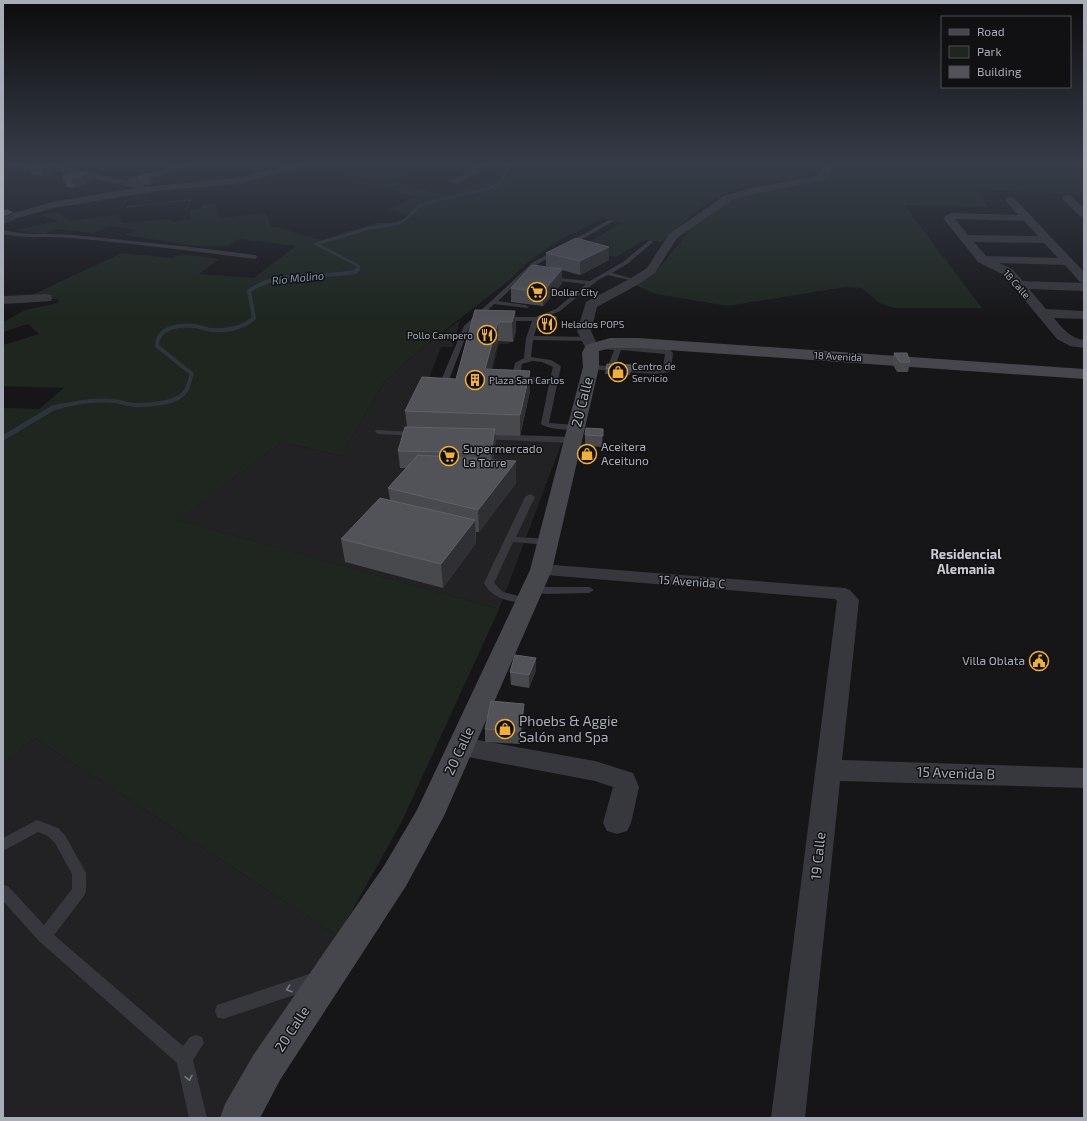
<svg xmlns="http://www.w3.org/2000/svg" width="1087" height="1121" font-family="'Exo 2',sans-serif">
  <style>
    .built { fill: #222225 }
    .green { fill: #1e261f }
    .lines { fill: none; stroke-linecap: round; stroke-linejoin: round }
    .stream-far2 { stroke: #2c353c; stroke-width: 3 }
    .stream-far1 { stroke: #2c353c; stroke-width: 4 }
    .stream { stroke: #2c353c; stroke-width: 5 }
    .path { stroke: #3d3f44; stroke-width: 1.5; stroke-dasharray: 1 1.5; stroke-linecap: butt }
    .lane { fill: #37383d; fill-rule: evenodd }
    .street { fill: #37383d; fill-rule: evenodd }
    .secondary { fill: #45474d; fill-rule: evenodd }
    .wall { fill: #47494d }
    .shaded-wall { fill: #2f3033 }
    .building { fill: #525359; stroke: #5f6168 }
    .oneway { stroke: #757881 }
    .labels { text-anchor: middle; stroke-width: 3; stroke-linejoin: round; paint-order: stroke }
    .far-street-label { font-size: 10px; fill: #a8adb8; stroke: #111113 }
    .far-poi-label { font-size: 10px; fill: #a8adb8; stroke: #111113; text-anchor: start }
    .far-water-label { font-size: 11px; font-style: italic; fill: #7f9bb3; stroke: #111113 }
    .poi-label { font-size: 12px; fill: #a8adb8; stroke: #111113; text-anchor: start }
    .street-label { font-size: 12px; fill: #a8adb8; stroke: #111113 }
    .neighbourhood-label { font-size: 13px; font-weight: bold; fill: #c9ccd4; stroke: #111113 }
    .near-street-label { font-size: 14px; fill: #a8adb8; stroke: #111113 }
    .near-poi-label { font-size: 14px; fill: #a8adb8; stroke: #111113; text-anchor: start }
  </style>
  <rect width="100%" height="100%" fill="#161618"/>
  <path class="built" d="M460 320 453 347H441L424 391 456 392 474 330 513 332 509 344H499L489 387 519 436 564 437 499 609 177 520 282 442 341 456 384 382 421 349Z
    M35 738 338 936 222 1118H3V763Z"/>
  <path class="green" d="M304 164H320L344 171 369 164H436L389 181 444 195 502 177 486 171 500 164H821L814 172 805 176 748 185 721 196 709 201 661 242 645 240 616 257 579 248 622 223 603 218C570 235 537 249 512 278L421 349 384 382 341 456 282 442 178 520 499 609 402 821 338 936 35 738 3 763V408L39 409 64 388 3 386V345L39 334 28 324 3 332V322L25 310 58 303 59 299 21 300 122 253 172 258 182 254 219 259 199 274 254 278 296 246 239 239 228 246H196L124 235 135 230 110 226 94 233 56 229 45 234 16 230 58 221 41 215 56 212 70 221 118 215 123 223 170 219 173 222 191 219 189 210 200 209 203 205 215 203 220 218 266 213 271 226 321 240 375 223 407 222 411 216 388 209 417 197 365 183 373 180 333 173Z
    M834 164H1084V194L975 189 989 207 904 205 982 308H895L879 303 862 288 844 287 728 306 656 294 635 285 653 275 703 215 731 197 827 174Z"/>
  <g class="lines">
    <path class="stream-far2" d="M357 270 359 267 355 264 316 244 369 228 396 224 406 219 418 207 438 200 488 189 501 182 510 164"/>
    <path class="stream-far1" d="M56 407C75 403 95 399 115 401 122 402 129 405 136 405 152 405 179 404 187 389 189 384 190 379 192 374L157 346C157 327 180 324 195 326 202 327 207 330 213 330 227 331 243 328 254 318L249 291C280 269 319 279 355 272L358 269"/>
    <path class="stream" d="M3 438 53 408 61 406"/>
    <path class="path" d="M127 207 190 200 187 211"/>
    <path class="lane" d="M609 220 614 221 536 265 498 301 526 305 529 307 528 308 494 304 482 316 484 318 483 319 478 320 469 328 447 385 443 387H440L439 385 464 326 532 263Z
      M3 230C25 236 50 233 73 235 134 241 194 247 255 255L258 257 255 259C194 251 134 244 73 238 50 236 25 239 3 234Z
      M650 240 653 242 652 243 627 264 612 273 637 280V282L608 275 598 280 560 311 539 320 534 336 588 337 592 339 588 341 533 340 531 357 551 360 561 366 549 423 576 425 580 427C574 432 547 429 541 424L549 384 519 381 512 376 515 363 524 358 526 338 532 321H503L500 319 503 317H536L556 309 586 284 550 280 548 279V277L590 281 623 262ZM532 361 542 362 553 367 550 379 520 376 522 364Z
      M604 345 670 350 673 353 671 370 670 372 654 374 588 369V365H591L608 366 614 350 604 349ZM621 350 665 354 663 368 654 370 615 367Z
      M376 430 417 432 421 434 417 436 379 434 375 432Z
      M483 434 573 437 577 440 573 443 480 439V435Z
      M530 494 535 497 516 537 548 539 553 542 548 545 513 542 494 583 503 592 531 599 532 601 527 604C510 601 493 600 484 583L525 497Z
      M532 587H589L594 590 589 593 546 594 528 592 527 590 528 588Z
      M37 820 58 828 65 835 86 873V891L84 896 54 935 183 1046 190 1037 196 1035 202 1037 204 1043 193 1060 207 1118H189L177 1063 39 941 3 901V885L8 886 44 925 72 889V874L55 843 48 836 38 832 3 851V838Z
      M315 972 321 975 323 980 321 985 315 988 223 1019 217 1017 215 1011 217 1005 223 1003Z"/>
    <path class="street" d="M3 164H50L128 181 130 178 181 164H195L193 166 136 182 144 184V187L236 178 296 164H311L309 166 236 184 156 191 54 208 3 222V216L53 202 136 188 48 169 3 167Z
      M481 164H493L458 183 455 184 450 181Z
      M826 164H835L828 176 823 180 754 194 732 200 677 238 655 273 639 284 597 307 591 331 599 348 597 351H587L577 331 586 302 631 278 647 268 669 234 724 196 752 188 817 176 821 172Z
      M1067 195 1071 196 1084 208V217L1080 216 1063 200 1062 198Z
      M1010 197 1014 198 1084 272V283L1080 282 1065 265 999 263 1012 269 1023 281 1084 283V291L1029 289 1046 309 1084 311V319L1054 318C1062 328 1070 338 1084 340V348L1070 346 1057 339 1004 275 978 262 943 218 951 213 1018 215 1005 200ZM955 219 1024 221 1038 236 968 235ZM974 242 1044 243 1058 258 986 256Z
      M46 294 51 295 52 298 51 301 3 304V296Z
      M541 564 845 588 850 590 859 600 842 760 1084 768V788L840 781 805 1118H771L837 601 835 599 534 574 531 570 534 566Z
      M461 737 595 761 633 773 639 787 631 823 627 831 617 834 607 831 603 823 613 787 595 781 452 754 449 747 452 740Z"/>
    <path class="secondary" d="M610 338H638L1084 369V379L638 348H611L599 351V367L552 570 444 816 406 886 280 1080 260 1118H220L225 1104 254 1054 384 866 417 810 530 570 583 367 582 353 586 345Z"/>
  </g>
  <path class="wall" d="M7 164H54L56 170 43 176 32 175 30 169 8 168Z
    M143 174 154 182 149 185 140 184 138 177Z
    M62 176 93 180 74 188 67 187 65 180 63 179Z
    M609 247V260L580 275 562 270V283L543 306 511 302V288L554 268 546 266V253Z
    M475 310 515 311 516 330 513 342 498 341 491 369 530 371V391L520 436 495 435 496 445 493 460 516 461V483L479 532H476V543L443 588 345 562 341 539 390 500 388 488 406 468H400L398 451 407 427 405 411 456 379Z
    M538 322H556L555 328 538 327Z
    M894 353 910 362 908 372H897L892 363Z
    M632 365 630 375 605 374 606 369Z
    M603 429 602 447 585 446V435Z
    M594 447 593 457 580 456V451Z
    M536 670 529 688 511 685 510 672Z
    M524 716 520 744 485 742V729Z"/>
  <path class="shaded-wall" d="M52 164H54L56 170 43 176 41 168Z
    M91 172 93 180 74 188 71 177Z
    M152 174 154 182 149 185 148 177Z
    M12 212 15 220 3 224V215Z
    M609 247V260L580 275V261Z
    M562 269V283L543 306V292Z
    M515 311 516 330 513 342 512 322Z
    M556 317V322L555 328V323Z
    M498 322V341L486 389 485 369Z
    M530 371V391L520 436V415Z
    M495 429 496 445 492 469 491 453Z
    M516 461V483L479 532 478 510Z
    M475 520 476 543 443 588 441 564Z
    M536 658V670L529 688V675Z
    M524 704V716L520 744V732Z"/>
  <path class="building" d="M32 164H52L41 168 30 167Z
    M73 172 80 173 70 177 62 176Z
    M84 172H91L72 180 65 179Z
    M143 174H152L148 177H138Z
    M7 210 12 212 3 215V211Z
    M576 238 609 247 580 261 546 253Z
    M532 265 562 269 543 292 511 288Z
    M475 310 515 311 512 322H498L485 369 530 371 520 415 405 411 422 377 456 379Z
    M539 316 556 317 555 323 538 322Z
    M894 353H907L910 362H900Z
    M607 364 632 365 631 370 606 369Z
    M405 427 495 429 491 453 398 451Z
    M586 428 603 429V436L585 435Z
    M581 446 594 447 593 452 580 451Z
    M418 455 516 461 478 510 388 488Z
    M380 498 475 520 441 564 341 539Z
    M515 655 536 658 529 675 510 672Z
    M491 701 524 704 520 732 485 729Z"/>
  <defs><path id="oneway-chevron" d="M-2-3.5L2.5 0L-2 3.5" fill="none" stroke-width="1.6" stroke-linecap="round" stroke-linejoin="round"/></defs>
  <g class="oneway">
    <use href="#oneway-chevron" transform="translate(289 989) rotate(162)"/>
    <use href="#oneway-chevron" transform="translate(189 1078) rotate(77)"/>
  </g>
  <linearGradient id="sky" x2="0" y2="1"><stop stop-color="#0c0c0d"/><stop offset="0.51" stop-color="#363c48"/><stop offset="1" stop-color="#363c48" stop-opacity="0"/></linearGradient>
  <rect width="1087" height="321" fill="url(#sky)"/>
  <defs>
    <symbol id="supermarket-ring" viewBox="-11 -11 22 22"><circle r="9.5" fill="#111113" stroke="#f2b134" stroke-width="1.5"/><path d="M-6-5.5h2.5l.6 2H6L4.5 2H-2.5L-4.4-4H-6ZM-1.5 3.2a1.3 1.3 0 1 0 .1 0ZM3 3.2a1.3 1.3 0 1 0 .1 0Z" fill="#f2b134"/></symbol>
    <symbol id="restaurant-ring" viewBox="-11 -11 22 22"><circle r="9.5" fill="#111113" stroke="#f2b134" stroke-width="1.5"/><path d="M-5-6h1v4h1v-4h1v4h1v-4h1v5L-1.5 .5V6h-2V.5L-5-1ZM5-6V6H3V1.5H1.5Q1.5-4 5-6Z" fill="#f2b134"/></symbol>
    <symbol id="shop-ring" viewBox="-11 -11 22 22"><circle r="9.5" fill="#111113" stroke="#f2b134" stroke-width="1.5"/><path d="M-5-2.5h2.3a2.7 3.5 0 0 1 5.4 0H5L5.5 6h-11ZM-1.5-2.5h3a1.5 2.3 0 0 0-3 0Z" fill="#f2b134"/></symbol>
    <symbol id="building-ring" viewBox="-11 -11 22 22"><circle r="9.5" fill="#111113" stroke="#f2b134" stroke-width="1.5"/><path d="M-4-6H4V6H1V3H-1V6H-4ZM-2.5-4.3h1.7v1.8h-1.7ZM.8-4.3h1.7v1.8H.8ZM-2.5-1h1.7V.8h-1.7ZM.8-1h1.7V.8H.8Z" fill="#f2b134"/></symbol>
    <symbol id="civic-ring" viewBox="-11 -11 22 22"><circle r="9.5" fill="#111113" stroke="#f2b134" stroke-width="1.5"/><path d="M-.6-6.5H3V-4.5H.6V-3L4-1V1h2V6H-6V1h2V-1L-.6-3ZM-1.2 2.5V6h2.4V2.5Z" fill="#f2b134"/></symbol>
  </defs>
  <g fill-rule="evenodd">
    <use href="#supermarket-ring" x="526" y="281" width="22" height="22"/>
    <use href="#restaurant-ring" x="536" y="313" width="22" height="22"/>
    <use href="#restaurant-ring" x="476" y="324" width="22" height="22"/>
    <use href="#shop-ring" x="607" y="361" width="22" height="22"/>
    <use href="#building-ring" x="464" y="369" width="22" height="22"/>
    <use href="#shop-ring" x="576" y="443" width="22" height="22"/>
    <use href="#supermarket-ring" x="438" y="445" width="22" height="22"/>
    <use href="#civic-ring" x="1028" y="650" width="22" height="22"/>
    <use href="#shop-ring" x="494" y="718" width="22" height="22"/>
  </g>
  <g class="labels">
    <g class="far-street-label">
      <text transform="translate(1017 284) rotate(48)" y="4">18 Calle</text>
      <text transform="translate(838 356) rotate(3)" y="4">18 Avenida</text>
    </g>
    <g class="far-poi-label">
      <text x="551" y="296">Dollar City</text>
      <text x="561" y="328">Helados POPS</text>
      <text x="473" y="339" text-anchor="end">Pollo Campero</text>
      <text x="632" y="370">Centro de<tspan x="632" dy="12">Servicio</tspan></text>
      <text x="489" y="384">Plaza San Carlos</text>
    </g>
    <g class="far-water-label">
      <text transform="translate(298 278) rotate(-6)" y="4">Río Molino</text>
    </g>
    <g class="poi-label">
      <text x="601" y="451">Aceitera<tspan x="601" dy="14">Aceituno</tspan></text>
      <text x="463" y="453">Supermercado<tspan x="463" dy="14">La Torre</tspan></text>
      <text x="1025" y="665" text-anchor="end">Villa Oblata</text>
    </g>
    <g class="street-label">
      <text transform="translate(692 582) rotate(4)" y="4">15 Avenida C</text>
    </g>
    <g class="neighbourhood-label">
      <text x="966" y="559">Residencial<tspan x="966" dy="15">Alemania</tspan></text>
    </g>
    <g class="near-street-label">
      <text transform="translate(582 402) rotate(-76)" y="5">20 Calle</text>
      <text transform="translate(459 751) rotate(-65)" y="5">20 Calle</text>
      <text transform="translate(956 773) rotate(2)" y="5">15 Avenida B</text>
      <text transform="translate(818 856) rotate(-84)" y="5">19 Calle</text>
      <text transform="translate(292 1029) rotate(-57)" y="5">20 Calle</text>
    </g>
    <g class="near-poi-label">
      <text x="519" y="726">Phoebs &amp; Aggie<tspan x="519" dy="16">Salón and Spa</tspan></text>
    </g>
  </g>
  <rect width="1087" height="1121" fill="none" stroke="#a8adb8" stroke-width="8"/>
  <rect x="941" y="16" width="130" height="72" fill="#111113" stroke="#4d4f55"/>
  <rect x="949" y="29" width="20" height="6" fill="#45474d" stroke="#4d4f55"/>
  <text x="977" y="36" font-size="12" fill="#a8adb8">Road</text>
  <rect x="949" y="46" width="20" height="12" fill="#1e261f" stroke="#4d4f55"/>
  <text x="977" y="56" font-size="12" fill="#a8adb8">Park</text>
  <rect x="949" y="66" width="20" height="12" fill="#525359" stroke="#4d4f55"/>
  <text x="977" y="76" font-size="12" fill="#a8adb8">Building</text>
</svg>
